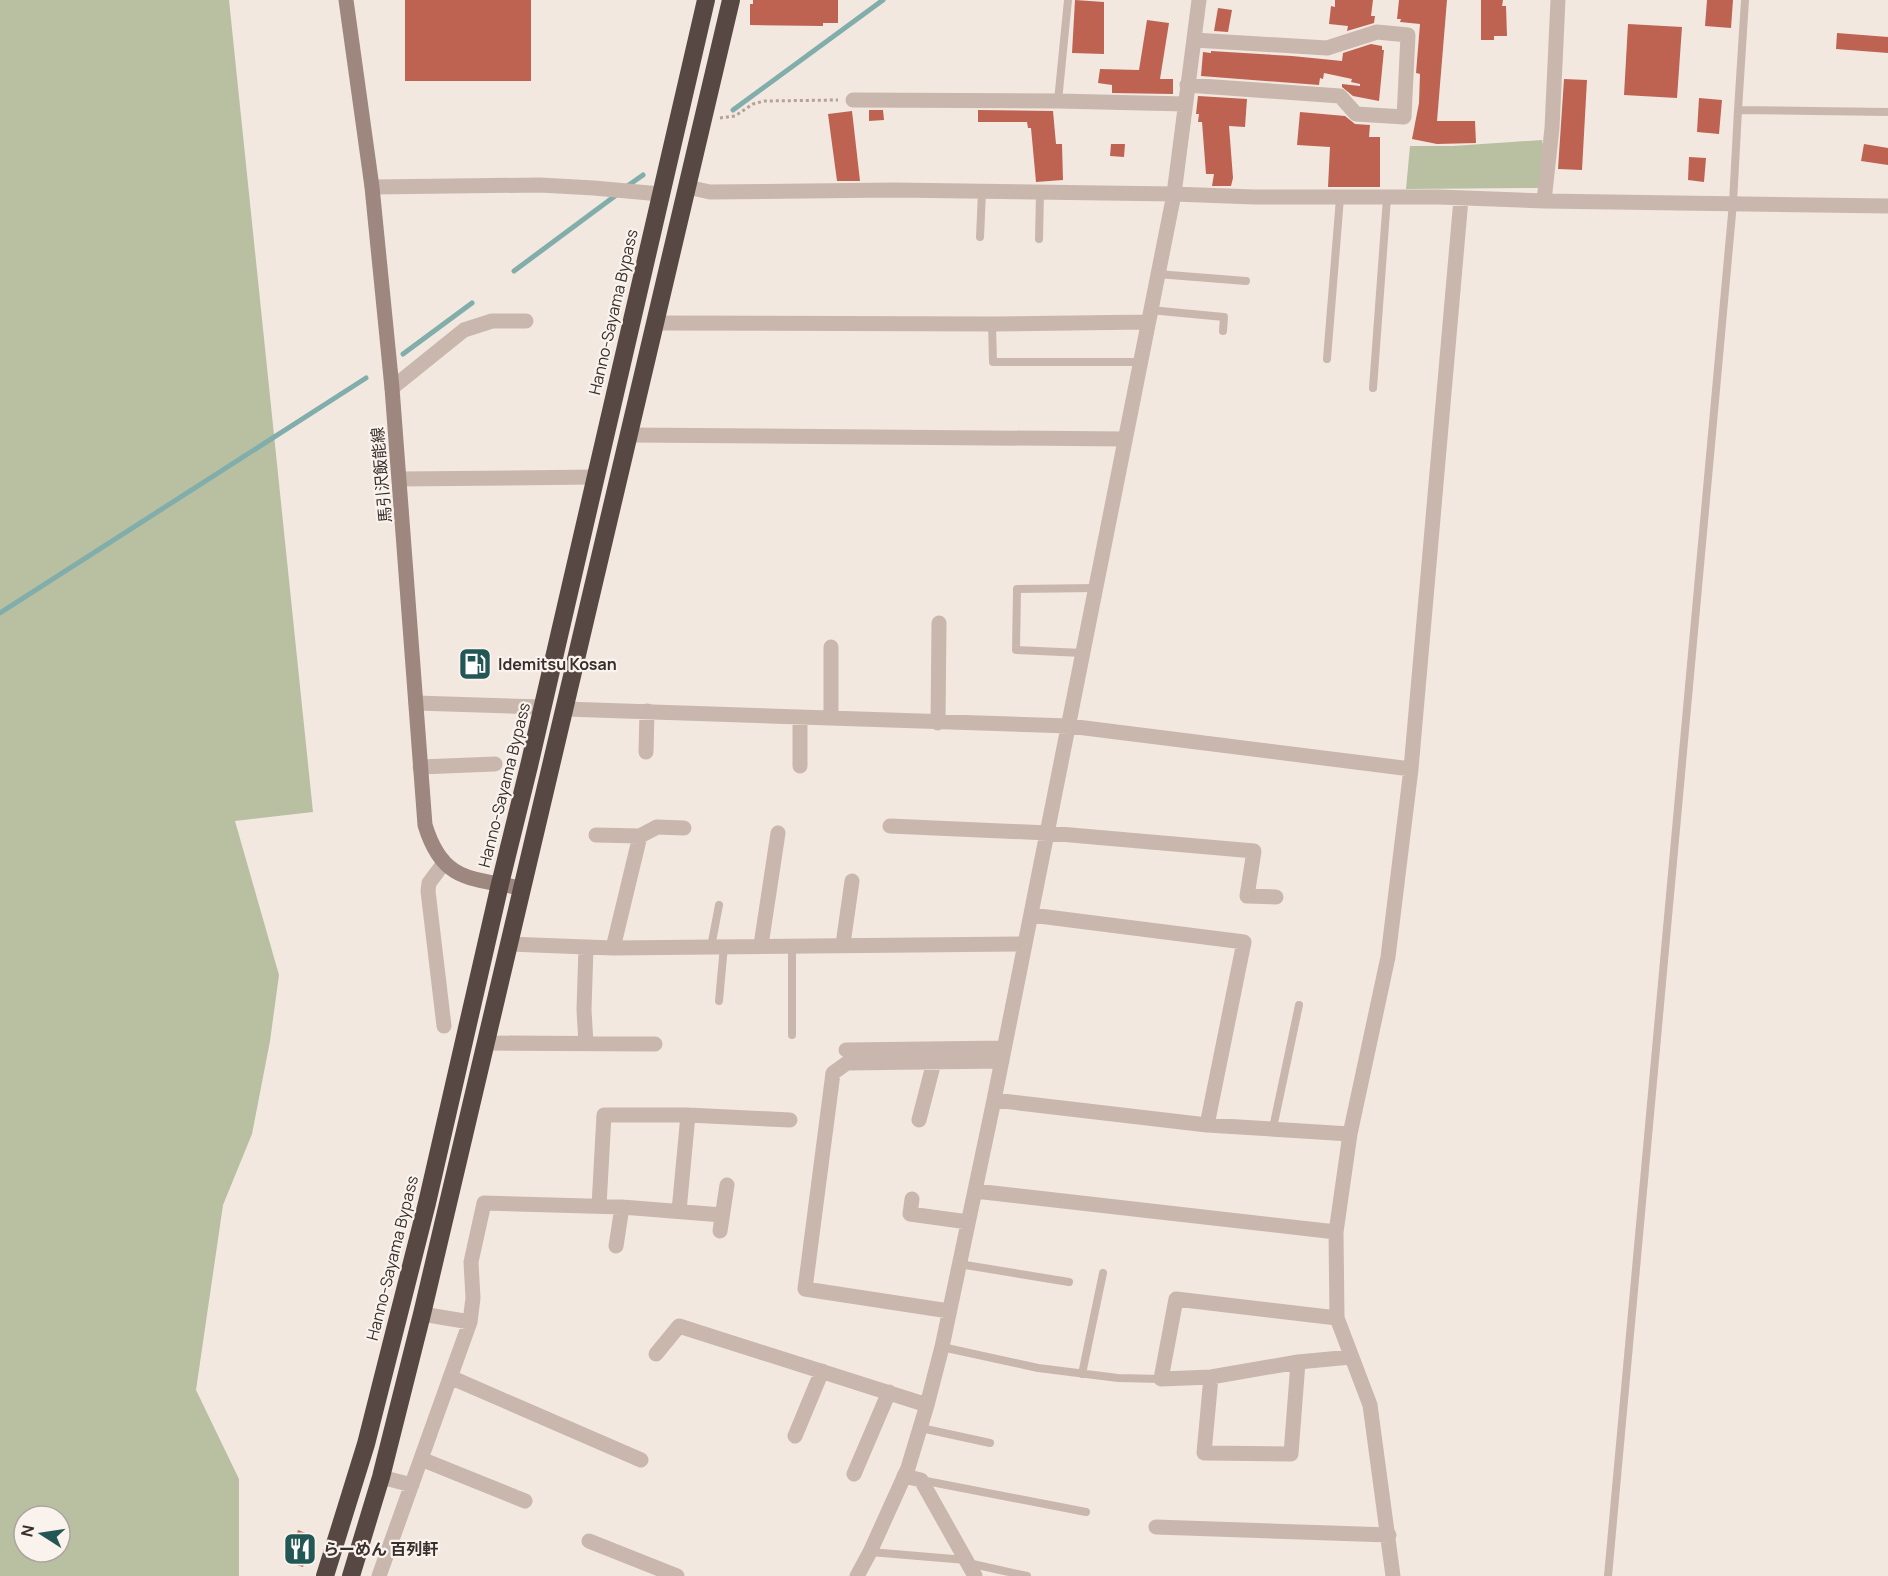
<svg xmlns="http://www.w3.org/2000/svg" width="1888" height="1576" font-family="Manrope,'Noto Sans JP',sans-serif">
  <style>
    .green { fill: #b8c0a1; fill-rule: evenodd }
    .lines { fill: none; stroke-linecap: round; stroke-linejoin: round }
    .stream { stroke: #81adab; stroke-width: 5 }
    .building { fill: #be6352 }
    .path { stroke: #b5a197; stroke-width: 3; stroke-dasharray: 3 3; stroke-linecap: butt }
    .lane { stroke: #c9b7ad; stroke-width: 8 }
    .street { stroke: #c9b7ad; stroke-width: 15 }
    .secondary { stroke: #9d877e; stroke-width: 15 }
    .highway { stroke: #584843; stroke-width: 18 }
    .labels { text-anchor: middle; stroke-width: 4.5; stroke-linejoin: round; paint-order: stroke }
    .street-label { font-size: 16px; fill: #382e2b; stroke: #f9f2ed }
    .poi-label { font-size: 16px; font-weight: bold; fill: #382e2b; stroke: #f9f2ed; text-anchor: start }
  </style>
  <rect width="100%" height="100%" fill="#f2e8e0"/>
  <path class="green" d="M0 0H229L313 812 235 821 279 975 270 1041 252 1134 223 1205 196 1390 239 1479V1576H0ZM24 1516H60V1552H24Z
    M1542 140 1544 152 1540 188 1406 189 1410 146H1453Z"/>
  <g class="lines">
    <path class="stream" d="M733 110 883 0
      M626 187 643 175
      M514 271 619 193
      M403 354 472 303
      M0 613 366 378"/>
  </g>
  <path class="building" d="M405 0H531V81H405Z
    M753 0H838V23H823V26L750 25V4H753Z
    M1075 0 1104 2V54L1072 53Z
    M1335 0H1373L1371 16H1375L1374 23 1347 31 1348 26 1329 24 1331 6 1335 7Z
    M1399 0H1447L1437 121H1475L1476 143 1437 144 1412 139 1419 103 1420 74 1416 73 1420 24 1400 22 1401 19H1397Z
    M1481 0H1503L1502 6H1506L1507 36H1494V40H1481Z
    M1707 0H1733L1731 28 1705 26Z
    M1218 8 1232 10 1228 32 1214 31Z
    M1147 20 1169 23 1160 79H1173V94L1112 93V85L1098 83 1100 69 1139 70Z
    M1628 24 1682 27 1677 98 1624 95Z
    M1837 33 1888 37V53L1836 49Z
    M1371 44 1382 46V50H1384L1379 101 1353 96 1342 87V84L1360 86V84L1351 82 1352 79 1324 73 1323 79 1320 78 1319 85 1201 76 1203 52 1211 53V51L1292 56 1342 61 1343 53Z
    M1564 79 1587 80 1582 170 1558 169Z
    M1198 96 1247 99 1245 127 1229 126 1233 178 1231 186H1212L1214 174H1206L1202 122H1198L1199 114H1196Z
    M1699 98 1722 100 1719 134 1697 132Z
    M869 110H883L884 120 869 121Z
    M978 110 1053 111 1056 144H1062L1063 180 1036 182 1031 128H1028L1027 122H978Z
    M852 111 860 181H837L828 114Z
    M1300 112 1345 116 1355 124 1370 125 1369 137H1380V187H1328L1330 147 1297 145Z
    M1111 144H1125L1124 157 1110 156Z
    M1864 144 1888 148V165L1861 161Z
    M1689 157 1706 158 1704 182 1688 180Z
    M298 1530 313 1536 303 1567 287 1562Z"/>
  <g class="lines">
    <path class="path" d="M720 118 735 116 753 104 764 101 838 100"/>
    <path class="lane" d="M1745 0 1738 110 1888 112
      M1058 101 1068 0
      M980 237 982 192
      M1039 239 1040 193
      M1157 274 1246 281
      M1150 310 1224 317 1223 331
      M992 324 993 362H1140
      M1327 359 1340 198
      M1373 388 1387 198
      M1083 653 1016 650 1017 589 1095 588
      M711 947 719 905
      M719 1001 724 946
      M792 1035V946
      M1273 1128 1299 1005
      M959 1264 1069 1282
      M942 1347 1038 1368 1118 1378 1161 1379
      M1082 1374 1103 1273
      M921 1428 990 1443
      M921 1480 1086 1512
      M870 1552 966 1560
      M968 1563 1027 1576
      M1608 1576 1733 203 1738 110"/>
    <path class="street" d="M1187 85 1340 96 1356 114 1404 117 1408 35 1377 32 1327 48 1194 40
      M853 100 1058 101 1185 104
      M372 187 540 185 594 188 660 194
      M687 187 710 192 894 190 1174 194 1254 197H1439L1544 201 1888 206
      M1544 201 1552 128 1558 0
      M655 323 992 324 1148 322
      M392 388 464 330 492 321H526
      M628 435 1125 439
      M400 479 596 477
      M831 647V718
      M416 703 543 707
      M565 709 1069 726 1411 769
      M938 723 939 623
      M646 752 647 711
      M800 766V718
      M420 767 495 764
      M890 826 1048 833 1254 851 1247 896 1276 897
      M596 835 640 836 657 827 684 828
      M444 863 429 883 428 891 444 1026
      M1031 915 1244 942 1207 1125
      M508 944 613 948 1025 944
      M843 944 852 881
      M761 945 778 833
      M586 947 584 1010 586 1044
      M613 948 640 836
      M487 1043 655 1044
      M846 1050 1004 1048
      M994 1100 1207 1125 1350 1134
      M919 1120 934 1062
      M975 1191 1336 1232
      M912 1199 910 1214 968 1222
      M599 1206 604 1115H688L790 1120
      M679 1211 688 1115
      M720 1231 727 1185
      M616 1246 622 1207
      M949 1311 805 1289 833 1073 847 1063 1002 1061
      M422 1314 470 1322
      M1337 1318 1176 1299 1161 1379 1211 1377 1298 1362 1351 1357
      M656 1354 679 1326 927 1405
      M450 1377 641 1460
      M1211 1377 1204 1453 1291 1454 1298 1362
      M795 1436 822 1371
      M421 1459 525 1501
      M854 1474 889 1392
      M904 1476 921 1480 975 1576
      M381 1477 412 1485
      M1156 1527 1389 1535
      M589 1541 677 1576
      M379 1576 470 1322 473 1298 471 1262 484 1203 622 1207 722 1215
      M857 1576 870 1552 908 1468 927 1405 942 1347 994 1100 1174 194 1199 0
      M1393 1576 1370 1405 1337 1318 1336 1232 1350 1134 1388 957 1411 769 1461 199"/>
    <path class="secondary" d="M346 0 372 187 392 388 425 825C442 881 469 878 521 888"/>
    <path class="highway" d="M325 1576 366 1444 427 1203 500 884 529 766 706 0
      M351 1576 381 1477 422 1314 731 0"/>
  </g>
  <defs>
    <symbol id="fuel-square" viewBox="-11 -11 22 22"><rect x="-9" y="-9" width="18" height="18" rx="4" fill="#235756" stroke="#f9f2ed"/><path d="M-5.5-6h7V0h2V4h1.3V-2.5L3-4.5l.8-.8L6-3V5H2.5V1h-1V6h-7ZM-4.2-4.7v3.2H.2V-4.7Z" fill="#fff"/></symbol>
    <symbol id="restaurant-square" viewBox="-11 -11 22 22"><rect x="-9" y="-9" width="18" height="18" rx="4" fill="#235756" stroke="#f9f2ed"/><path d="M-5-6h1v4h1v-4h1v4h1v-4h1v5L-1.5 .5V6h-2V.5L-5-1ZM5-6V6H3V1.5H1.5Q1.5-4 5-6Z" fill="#fff"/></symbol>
  </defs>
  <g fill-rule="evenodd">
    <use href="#fuel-square" x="456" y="645" width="38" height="38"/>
    <use href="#restaurant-square" x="281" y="1530" width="38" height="38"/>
  </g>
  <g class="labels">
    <g class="street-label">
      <text transform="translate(613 312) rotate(-77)" y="6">Hanno-Sayama Bypass</text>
      <text transform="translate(381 475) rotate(-95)" y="6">馬引沢飯能線</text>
      <text transform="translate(504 785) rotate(-76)" y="6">Hanno-Sayama Bypass</text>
      <text transform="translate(392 1258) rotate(-76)" y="6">Hanno-Sayama Bypass</text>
    </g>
    <g class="poi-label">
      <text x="498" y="670">Idemitsu Kosan</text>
      <text x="323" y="1555">らーめん 百列軒</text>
    </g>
  </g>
  <g transform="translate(42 1534) rotate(282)"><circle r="28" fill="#f9f2ed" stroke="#aca49f" stroke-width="1.5"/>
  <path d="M0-4.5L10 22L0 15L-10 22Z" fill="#235756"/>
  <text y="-9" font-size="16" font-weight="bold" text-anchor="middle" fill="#382e2b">N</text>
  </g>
</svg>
